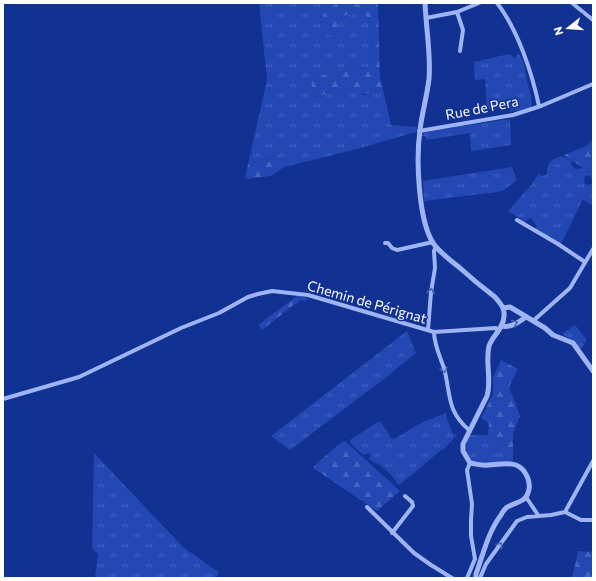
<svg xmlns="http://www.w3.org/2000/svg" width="596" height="581" font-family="Commissioner,sans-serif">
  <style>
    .grass { fill: url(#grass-tufts) }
    .forest { fill: url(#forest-firs) }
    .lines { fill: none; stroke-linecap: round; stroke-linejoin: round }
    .minor { stroke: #9fb5f3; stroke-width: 4 }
    .tertiary { stroke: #9fb5f3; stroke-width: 5 }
    .oneway { stroke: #4a66b9 }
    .labels { text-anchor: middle; stroke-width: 3; stroke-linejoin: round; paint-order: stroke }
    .street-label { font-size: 14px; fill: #fff; stroke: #113193 }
  </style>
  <defs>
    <pattern id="grass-tufts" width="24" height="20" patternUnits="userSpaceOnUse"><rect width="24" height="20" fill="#2348b3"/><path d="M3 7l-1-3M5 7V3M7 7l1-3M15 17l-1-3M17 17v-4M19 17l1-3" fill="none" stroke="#4463be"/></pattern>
    <pattern id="forest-firs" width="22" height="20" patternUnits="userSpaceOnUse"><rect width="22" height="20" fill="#2348b3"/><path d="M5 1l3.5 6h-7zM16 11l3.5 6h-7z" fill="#4463be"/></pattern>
  </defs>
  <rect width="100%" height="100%" fill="#113193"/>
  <path class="grass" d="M259 3H335L338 20 343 16 362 12 368 18 374 48 369 67 312 77 315 97 351 88 364 95 383 90 391 125 417 127 416 132 357 149 284 167 278 155 248 164 267 80Z
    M509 54 515 58 518 54C527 60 525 81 530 90V93C533 97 531 97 531 101L532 104 530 105 531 107 518 111 513 110 511 113 510 106 487 110 485 79 475 80 474 62Z
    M510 119 511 145 471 151 470 133 426 140 425 136H421L425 132 429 131Z
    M561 156 572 160 571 164 575 169 585 168 586 171 592 175 585 176 584 182 585 184 588 185 593 183V206L583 199 561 244 535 229 537 227 533 220 530 218 525 222 508 211 532 184 539 173 540 175 543 176 547 174C546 162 551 160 561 156Z
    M512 167 517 180 504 190 498 192 424 201 423 181Z
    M575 325 587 340 581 349 576 343 562 334Z
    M407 331 416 353 384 379 290 450 271 436Z
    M446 413C446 421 451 426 453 434L457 435 444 449 441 450C427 462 413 474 399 485 395 482 395 479 392 476 386 469 376 462 368 459L371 456 369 453 363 455 350 443V440L378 422H381C383 428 389 431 390 438L394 439 423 422Z
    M469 435H488L497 443 503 462 481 464 472 462C465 452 465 446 469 435Z
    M94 453 183 547 218 572 217 578H95L98 554 92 549Z"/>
  <path class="forest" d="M335 3H378L380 77 383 90C372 93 360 98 351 88L315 97 310 80 312 77 369 67 374 48 368 18 362 12 343 16 338 20 339 33 328 36 323 15 327 8 335 5Z
    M593 140V182L589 172 564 155 586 146Z
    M279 155 284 167 271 176 245 179 248 164Z
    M297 296 308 298 305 301 300 300 298 303 295 304 262 330 258 325Z
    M501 360 518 369 509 387 520 416 513 433V461L503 462 497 443 488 435 489 423 481 418 493 394V377Z
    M345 441 400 491 377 511 313 468 318 462 342 442Z
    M578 551 593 552V578H572Z"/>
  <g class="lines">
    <path class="minor" d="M497 3C518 30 532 73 539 106
      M572 3 593 20
      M457 12 463 30 460 51
      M426 18 457 12 479 3
      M419 131 513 115 541 106 593 84
      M517 220 558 244 585 262
      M385 243H388L392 248 397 250 433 242
      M533 321 570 288 593 249
      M428 330 431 292 435 268 434 251 436 247
      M434 332C434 344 440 357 444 368 451 394 446 410 469 430
      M3 399 79 377 181 328 219 313 248 297 258 294 272 291 308 295 434 332 496 328 498 332
      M526 497 538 515
      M367 507 414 553 431 565 452 578
      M565 512 593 461
      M565 512 581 520H593
      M392 533 413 506 412 502 405 496
      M467 578 475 559 471 536V520L472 504 467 470 470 463
      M480 578 486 564 517 521 527 517 551 515 565 512"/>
    <path class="tertiary" d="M425 3C426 28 431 54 429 79 427 96 422 113 420 130 416 158 418 219 433 243 440 253 450 260 460 268 471 278 483 288 495 297 500 303 505 308 504 316 504 328 493 335 489 346 485 363 492 380 487 396L463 444V451L470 463C476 464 482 466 488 465 497 465 507 462 516 465 526 469 532 483 528 493 525 503 514 502 506 508 504 510 502 513 501 515 488 532 483 555 476 574V578
      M503 308 510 307 545 328 553 335 573 343 593 371
      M502 326C511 328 519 322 526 317"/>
  </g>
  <defs><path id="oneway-chevron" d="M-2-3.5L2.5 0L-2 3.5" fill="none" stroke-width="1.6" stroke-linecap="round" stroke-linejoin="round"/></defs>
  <g class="oneway">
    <use href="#oneway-chevron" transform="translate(431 291) rotate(-81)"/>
    <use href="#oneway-chevron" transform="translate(515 323) rotate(-23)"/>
    <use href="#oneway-chevron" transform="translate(444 370) rotate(75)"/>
    <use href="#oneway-chevron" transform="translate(500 545) rotate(-54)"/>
  </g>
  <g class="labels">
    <g class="street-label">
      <text transform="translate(482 108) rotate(-11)" y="5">Rue de Pera</text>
      <text transform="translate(367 302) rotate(16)" y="5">Chemin de Pérignat</text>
    </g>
  </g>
  <rect width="596" height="581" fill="none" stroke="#ffffff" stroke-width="8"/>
  <g transform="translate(568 28) rotate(253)" stroke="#113193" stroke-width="3" paint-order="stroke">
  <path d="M0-3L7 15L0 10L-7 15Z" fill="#ffffff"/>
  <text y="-6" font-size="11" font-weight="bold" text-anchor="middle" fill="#ffffff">N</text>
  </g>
</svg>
